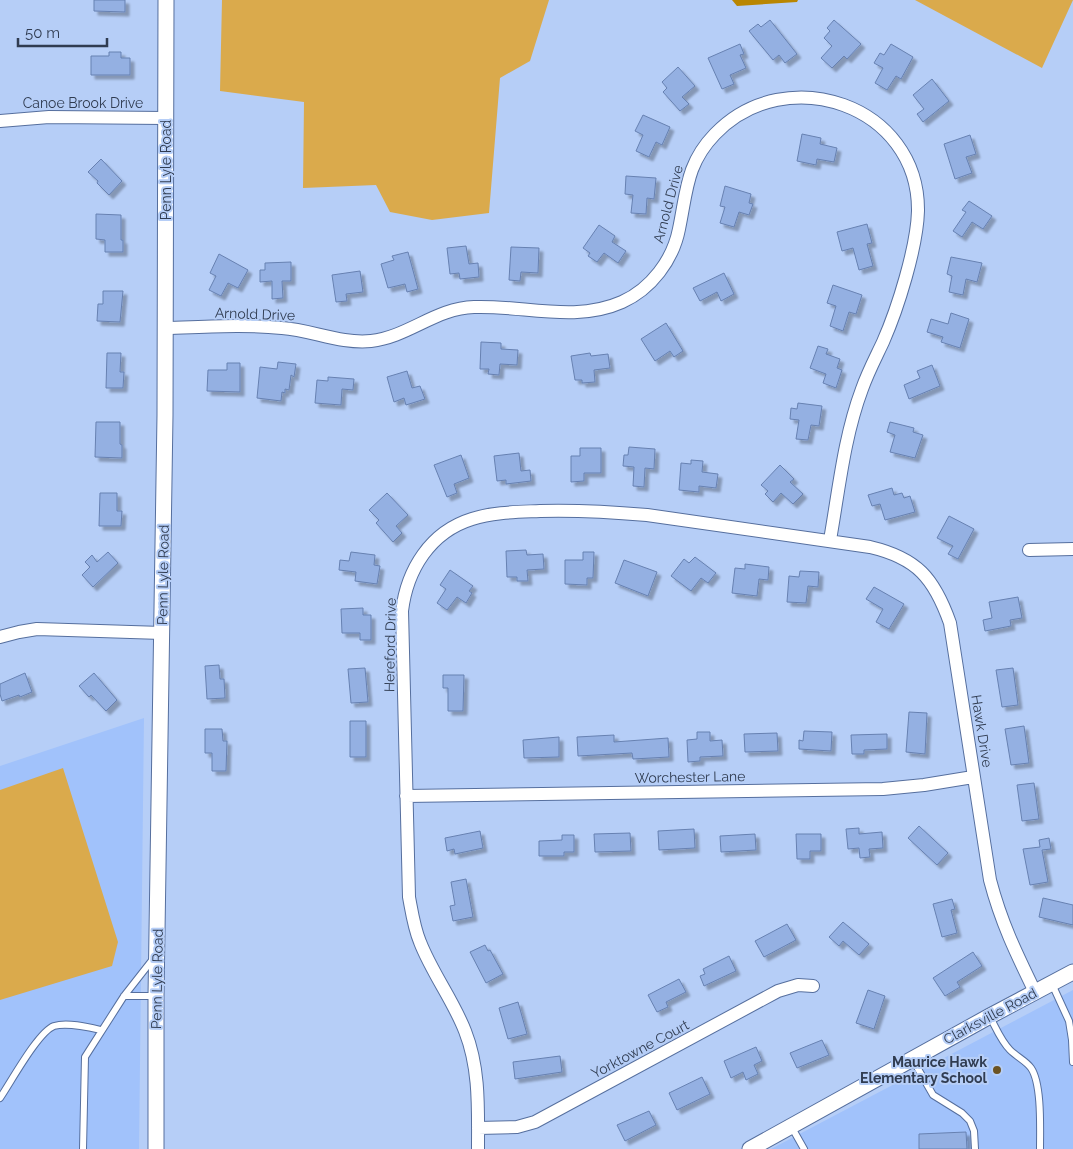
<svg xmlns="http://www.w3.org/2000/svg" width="1073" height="1149" font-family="Raleway,sans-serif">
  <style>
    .built { fill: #a1c2fb }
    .green { fill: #daaa4c }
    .forest { fill: #b98601 }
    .building { fill: #94b0e2; stroke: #6781b1; filter: url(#shadow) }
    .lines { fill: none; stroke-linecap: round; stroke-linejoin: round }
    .service-casing { stroke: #566f9e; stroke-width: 8 }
    .minor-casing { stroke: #566f9e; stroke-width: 14 }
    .tertiary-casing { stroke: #566f9e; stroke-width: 17 }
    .service { stroke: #fff; stroke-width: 6 }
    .minor { stroke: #fff; stroke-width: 12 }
    .tertiary { stroke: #fff; stroke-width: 15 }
    .poi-dot { fill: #6b5323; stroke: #b6cef7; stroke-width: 2 }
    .labels { text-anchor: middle; stroke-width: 4; stroke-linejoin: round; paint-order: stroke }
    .street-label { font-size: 14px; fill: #303c51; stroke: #b6cef7 }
    .poi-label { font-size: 14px; font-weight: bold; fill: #303c51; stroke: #b6cef7; text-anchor: end }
  </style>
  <defs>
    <filter id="shadow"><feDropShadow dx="4" dy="4" stdDeviation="1" flood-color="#0004"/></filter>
  </defs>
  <rect width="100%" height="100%" fill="#b6cef7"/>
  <path class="built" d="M144 718 139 1149H0V766Z
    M1073 990V1149H771Z"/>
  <path class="green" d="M222 0H549L530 61 500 78 489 213 432 220 390 212 376 185 303 188 304 102 220 91Z
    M915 0H1073L1042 68Z
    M63 768 118 942 112 966 0 1000V790Z"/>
  <path class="forest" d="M732 0H798L797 2 737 6Z"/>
  <path class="building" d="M94 0H125V12L94 11Z
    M770 20 797 54 785 63 779 55 773 60 749 31 758 24 761 27Z
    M834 20 861 44 847 59 844 56 832 68 821 58 832 46 824 38 830 31 827 28Z
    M740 44 744 54 740 55 746 68 730 75 734 84 722 89 708 58Z
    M891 44 913 57 901 79 896 76 887 90 875 83 883 68 874 63 880 53 884 55Z
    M109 52H121V58H130V75H91V56H109Z
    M678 67 695 86 682 97 689 104 680 111 663 92 667 88 662 82Z
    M932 79 949 101 923 122 917 114 924 109 913 95Z
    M643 115 670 127 662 145 656 142 649 157 636 151 643 135 635 131Z
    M802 134 821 138 820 144 837 148 834 162 817 159 816 165 797 161Z
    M970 135 976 154 966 157 972 173 955 179 944 144Z
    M101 159 122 181 109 195 97 183 98 181 88 172Z
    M626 176 656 178 654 199 647 198 646 214 631 213 633 195 625 194Z
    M725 186 751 194 749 203 753 204 749 215 739 212 734 227 720 223 725 207 720 206Z
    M969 201 992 216 983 229 972 222 962 237 953 231 966 212 962 210Z
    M96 214 121 215V240H123V252H105V240L96 239Z
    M867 224 872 243 867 244 873 266 859 270 853 248 842 251 837 232Z
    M599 225 615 236 612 242 626 251 618 263 604 253 597 262 588 256 590 253 583 248Z
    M466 246 469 264 478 263 479 277 460 279 459 273 450 274 447 248Z
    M511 247 539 248 538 273 521 272 520 281 509 280Z
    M408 252 418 289 407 292 405 284 388 288 381 264 394 260 392 256Z
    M219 254 248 270 238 288 228 283 221 296 209 290 216 276 210 273Z
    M951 257 982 263 977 282 966 279 963 295 949 292 952 276 947 274Z
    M291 262V281H282L283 298 272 299V281L260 282V270H265V263Z
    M360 271 363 292 346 294 347 301 336 302 332 275Z
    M724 273 734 294 721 301 717 292 700 301 693 288Z
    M833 285 862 295 856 314 849 312 843 331 830 326 836 306 827 303Z
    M103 291H123L120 322 97 321 98 304H103Z
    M951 313 969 319 960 348 941 342 943 337 927 332 931 319 948 324Z
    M666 323 683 351 674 357 670 351 655 361 641 339Z
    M481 342 501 343V349L518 350 517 365 500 364 499 375 488 374 489 369H480Z
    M818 346 828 349 826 354 840 359 837 368 842 370 836 388 823 383 826 374 810 368Z
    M107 353H121L120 372H124L123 388H106Z
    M590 353 591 356 608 354 610 368 594 370 595 382 582 383V380H575L571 356Z
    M278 362 296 364 294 377 291 375 289 390 285 389V393L282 392 281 401 257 398 260 367 277 369Z
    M227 363H240V392L207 391 208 370H227Z
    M932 365 940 386 909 399 904 385 920 378 917 371Z
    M407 371 412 388 420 386 425 399 406 405 404 398 394 402 387 377Z
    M328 377 354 379 353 390 342 389 341 405 315 403 317 380 328 381Z
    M798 403 822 406 819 426 811 425 808 440 796 439 799 420 790 419 791 408 797 409Z
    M96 422H120V444L122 445V458L95 457Z
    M890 422 914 428 913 432 923 435 915 458 890 452 895 435 887 432Z
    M629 447 655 449 654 469 645 468 644 487 633 486 634 467 623 466 624 455H628Z
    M580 448H601V473H584V481L571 482V456H580Z
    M519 453 521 471 530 470 531 481 506 484V480L497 481 494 456Z
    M461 455 469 478 454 484 457 493 447 497 434 465Z
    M691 460 703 461 702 472 718 474 716 488 699 486V492L679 490 681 463 691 464Z
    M780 465 794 479 790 482 803 494 793 504 781 493 773 502 765 494 768 491 761 485Z
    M892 488 894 495 902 493 904 498 910 496 915 512 885 520 880 504 872 506 868 495Z
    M100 493H117V511H122L121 526H99Z
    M387 493 408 515 396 526 402 533 393 542 376 523 379 520 369 510Z
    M949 516 974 529 958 559 948 554 953 546 937 538Z
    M526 550 527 555 543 554 544 569 527 570 528 581H517V577H507L506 551Z
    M108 552 118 563 93 587 82 575 90 567 85 562 92 555 97 562Z
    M351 552 375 555 374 565 380 566 377 584 355 581 356 572 339 570 340 560 349 561Z
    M583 552H594L593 578H587V585L565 584V560H583Z
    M695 557 716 573 708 583 701 578 691 591 671 576 684 559 689 563Z
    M624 560 657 572 648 596 615 583Z
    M745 564 769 567 768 580 759 579 757 596 732 593 735 568 745 569Z
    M450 570 473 586 469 591 472 593 466 603 457 597 447 610 437 603 446 589 440 585Z
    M800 571 819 572 818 587 808 586 806 603 787 602 789 576 799 577Z
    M874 587 904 604 889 629 876 622 883 609 866 599Z
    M1018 597 1022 618 1010 620 1011 626 985 631 983 620 992 618 989 602Z
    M363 608V615H371V640H360V633H342L341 609Z
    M219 665 220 679H224L225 698 207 699 205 666Z
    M365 668 368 702 351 703 348 669Z
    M1013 668 1018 705 1002 707 996 670Z
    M25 673 32 692 20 697 19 695 2 701 0 694V684Z
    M94 673 117 700 106 711 91 695 89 697 79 686Z
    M443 675H464L463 711H448V688H443Z
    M909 712 927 713 925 754 906 752Z
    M350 721H366V757H350Z
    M1024 726 1029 763 1011 765 1005 729Z
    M205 729H222L223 741H227L226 771H212V753H205Z
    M804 731 832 732 831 751 799 749V740L803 741Z
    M697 732H710V741L722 740 723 756 700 757V761L688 762 687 740 697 739Z
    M777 733 778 751 745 752 744 734Z
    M887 734V749L864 750V754H852L851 735Z
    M614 735V742L668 738 669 757 633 759 632 753 578 756 577 737Z
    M559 737V757L524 758 523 740Z
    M1034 783 1039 819 1022 821 1017 785Z
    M919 826 948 853 937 865 908 838Z
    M859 828V834L882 832 883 848 869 849 870 857 860 858 859 848 848 849 846 829Z
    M694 829 695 848 659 850 658 831Z
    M480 831 483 848 455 854 454 849 447 851 445 838Z
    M630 833 631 851 595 852 594 834Z
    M755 834 756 850 721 852 720 836Z
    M796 834H821V851H810V859H797Z
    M562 835H574V852H564V856H539V841L562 840Z
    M1049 838 1051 849 1042 850 1048 882 1030 885 1023 849 1040 847 1039 840Z
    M466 879 473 917 453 921 450 906 455 905 451 882Z
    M1043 898 1073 905V925L1039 917Z
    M952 899 955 909 951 910 957 933 942 937 933 904Z
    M843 922 869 944 859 955 843 941 839 946 829 937Z
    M787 924 796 940 764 957 755 941Z
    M485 945 488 951 490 950 503 974 486 983 470 952Z
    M973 952 982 966 957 982 960 987 945 996 933 978Z
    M729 956 736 971 704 986 700 976 705 974 703 969Z
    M679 979 686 992 666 1002 668 1007 657 1012 648 995Z
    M868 990 885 996 874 1029 856 1023Z
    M518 1002 527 1034 508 1039 499 1008Z
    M822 1040 829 1055 797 1068 790 1053Z
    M756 1047 762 1061 754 1065 758 1074 746 1080 743 1072 731 1078 724 1061Z
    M560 1056 562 1072 515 1079 513 1062Z
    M702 1077 710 1094 677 1110 669 1093Z
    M649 1111 656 1125 625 1141 617 1125Z
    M966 1132 967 1149H919V1134Z"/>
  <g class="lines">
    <defs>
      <path id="service" d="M1052 984 1069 1021 1072 1040 1073 1062
        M124 996H155
        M990 1017C996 1028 1001 1041 1010 1050 1017 1057 1026 1061 1031 1068 1042 1084 1040 1129 1040 1149
        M913 1060 933 1095 962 1113 970 1121 974 1131 975 1149
        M0 1098C11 1082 38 1032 54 1026 67 1022 88 1027 101 1030
        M791 1126 804 1149
        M83 1149 85 1057 124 996 153 959"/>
      <path id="minor" d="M0 121 49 117 166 118
        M165 328C204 327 244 324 282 328 312 330 340 344 371 341 408 337 436 308 474 307 523 305 575 323 622 302 651 289 673 260 679 229 687 191 686 164 715 134 786 60 919 105 918 211 917 247 898 308 883 342 876 357 868 372 862 389 844 437 839 489 830 540
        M1029 550 1073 549
        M0 637 19 632 37 629 162 633
        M406 796 883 789 924 785 973 777
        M478 1128 517 1127 535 1122 778 991 798 985 813 986
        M478 1149C478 1109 480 1069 465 1031 453 1000 432 973 420 942 414 928 412 913 409 897L402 611C407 570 430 532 472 519 493 512 518 512 540 511 576 510 612 512 647 515L870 547C917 558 934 578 950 623L990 880C1001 922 1016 953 1035 992"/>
      <path id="tertiary" d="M156 1149V996L165 415 166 0
        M750 1149 990 1016 1073 972"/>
    </defs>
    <use href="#service" class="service-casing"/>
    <use href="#minor" class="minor-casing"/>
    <use href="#tertiary" class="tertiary-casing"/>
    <use href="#service" class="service"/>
    <use href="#minor" class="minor"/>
    <use href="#tertiary" class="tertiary"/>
  </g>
  <circle class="poi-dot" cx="997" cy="1070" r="5"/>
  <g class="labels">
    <g class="street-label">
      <text x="83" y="108">Canoe Brook Drive</text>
      <text transform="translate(166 170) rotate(-90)" y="5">Penn Lyle Road</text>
      <text transform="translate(668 204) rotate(-75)" y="5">Arnold Drive</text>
      <text transform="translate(255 314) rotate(2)" y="5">Arnold Drive</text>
      <text transform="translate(163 575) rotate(-89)" y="5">Penn Lyle Road</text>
      <text transform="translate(390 645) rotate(-89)" y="5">Hereford Drive</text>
      <text transform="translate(982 731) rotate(81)" y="5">Hawk Drive</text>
      <text transform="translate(690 777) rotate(-1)" y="5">Worchester Lane</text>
      <text transform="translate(157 979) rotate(-89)" y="5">Penn Lyle Road</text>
      <text transform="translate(990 1016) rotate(-28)" y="5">Clarksville Road</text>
      <text transform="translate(640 1049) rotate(-28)" y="5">Yorktowne Court</text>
    </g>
    <g class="poi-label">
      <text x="987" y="1067">Maurice Hawk<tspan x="987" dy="16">Elementary School</tspan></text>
    </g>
  </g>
  <path d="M18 38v8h89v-8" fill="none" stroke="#303c51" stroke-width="2.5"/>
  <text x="25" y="38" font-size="15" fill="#303c51" stroke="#b6cef7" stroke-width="4" paint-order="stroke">50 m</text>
</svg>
